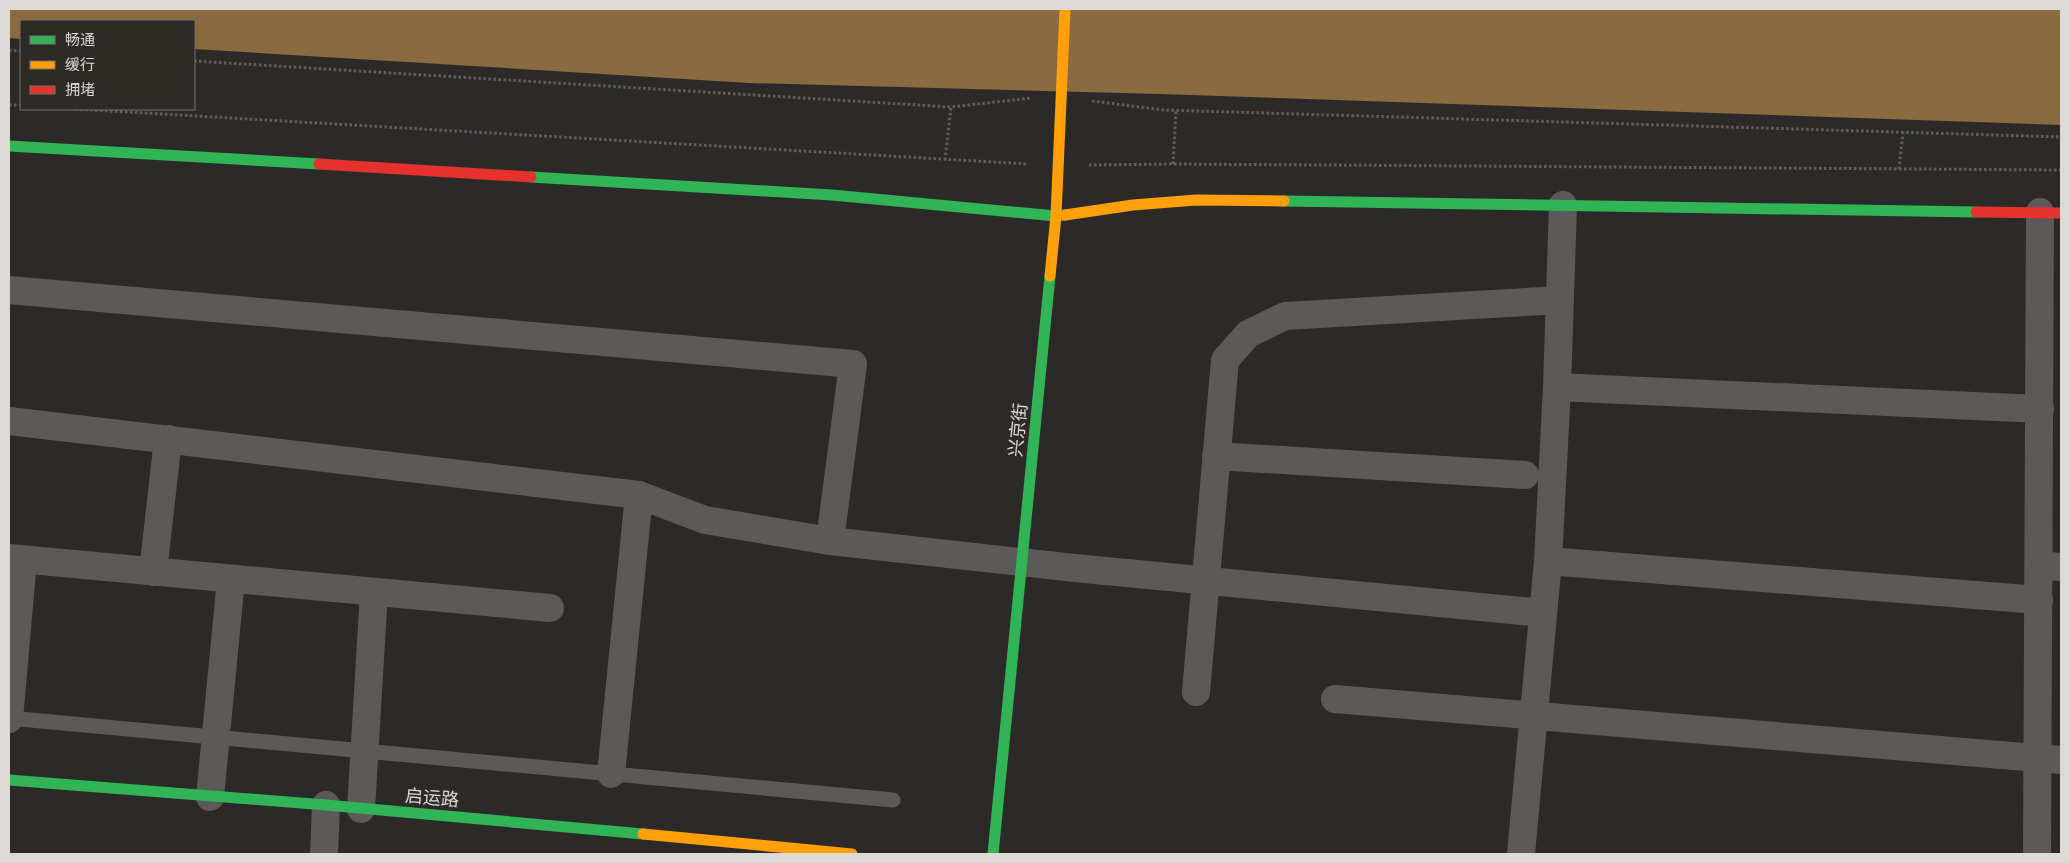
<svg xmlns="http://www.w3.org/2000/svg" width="2070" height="863" font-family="'Source Serif 4','Noto Sans SC',serif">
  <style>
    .water { fill: #8a6a40 }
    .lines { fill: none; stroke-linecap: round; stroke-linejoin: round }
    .path { stroke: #5f5e5d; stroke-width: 3; stroke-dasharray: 2.5 2.5; stroke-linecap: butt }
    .lane { stroke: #5b5a58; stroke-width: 15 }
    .street { stroke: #5b5a58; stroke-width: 28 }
    .fast { stroke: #30b455; stroke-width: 11 }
    .slow { stroke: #ff9f0a; stroke-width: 11 }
    .jam { stroke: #e5322d; stroke-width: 11 }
    .labels { text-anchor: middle; stroke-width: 5; stroke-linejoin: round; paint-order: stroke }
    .street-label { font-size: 18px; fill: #dcd9d7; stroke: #2e2a26 }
  </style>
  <rect width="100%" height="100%" fill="#2c2a28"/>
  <path class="water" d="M9 9H2061V125L1160 94 749 83 194 49V21H21V39L9 38Z"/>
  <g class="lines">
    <path class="path" d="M9 50 21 51
      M194 61 951 107 1031 98
      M1092 101 1164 110 2061 137
      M9 105H21
      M75 109 1028 164
      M945 160 951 107
      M1173 164 1176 110
      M1089 165 1173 164 2061 170
      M1899 169 1903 132"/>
    <path class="lane" d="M9 718 893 800"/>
    <path class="street" d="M9 290 853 364 830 541
      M1557 387 2040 409
      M9 421 639 495 705 520 830 541 1075 568 1543 613
      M1216 456 1525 475
      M9 558 550 608
      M1548 561 2039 600
      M2039 565 2061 567
      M153 572 168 439
      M1196 692 1225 360 1248 334 1285 316 1560 300
      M1335 699 2061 760
      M9 719 23 560
      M611 774 639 495
      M210 797 231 579
      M361 809 374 592
      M324 854 326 805
      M1521 854 1548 561 1557 387 1563 205
      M2037 854 2040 212"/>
    <path class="fast" d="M9 146 319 164
      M531 177 832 195 1056 216 1065 215
      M1284 201 1976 212
      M9 780 326 805 643 834
      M993 854 1050 276"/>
    <path class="slow" d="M1065 215 1133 205 1196 200 1284 201
      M1050 276 1056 216 1065 9
      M643 834 852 854"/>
    <path class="jam" d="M319 164 531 177
      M1976 212 2061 213"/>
  </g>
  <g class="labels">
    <g class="street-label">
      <text transform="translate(1018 430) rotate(-84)" y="6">兴京街</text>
      <text transform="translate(432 798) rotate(5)" y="6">启运路</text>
    </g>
  </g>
  <rect width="2070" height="863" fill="none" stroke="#dcd9d7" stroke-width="20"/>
  <rect x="20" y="20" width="175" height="90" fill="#2e2a26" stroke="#74706d"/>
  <rect x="30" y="36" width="25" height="8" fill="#30b455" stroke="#74706d"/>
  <text x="65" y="45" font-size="15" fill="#dcd9d7">畅通</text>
  <rect x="30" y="61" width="25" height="8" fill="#ff9f0a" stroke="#74706d"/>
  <text x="65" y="70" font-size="15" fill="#dcd9d7">缓行</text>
  <rect x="30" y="86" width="25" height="8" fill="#e5322d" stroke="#74706d"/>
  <text x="65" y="95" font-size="15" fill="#dcd9d7">拥堵</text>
</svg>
